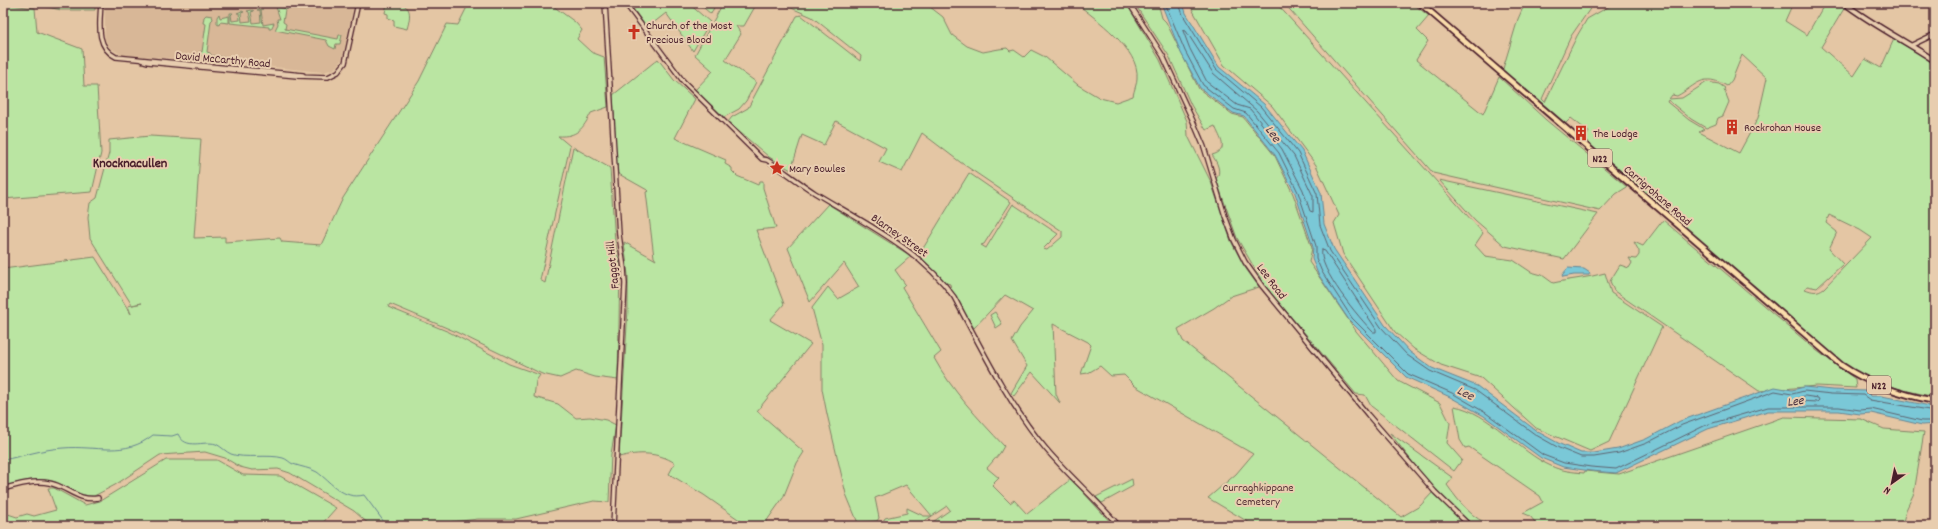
<svg xmlns="http://www.w3.org/2000/svg" width="1938" height="529" font-family="Dekko,sans-serif">
  <style>
    .built { fill: #d8b797 }
    .green { fill: #bae5a2; stroke: #828266; fill-rule: evenodd }
    .water { fill: #7ac8d7; stroke: #678492 }
    .lines { fill: none; stroke-linecap: round; stroke-linejoin: round }
    .shore { stroke: #5d6370; stroke-width: 1 }
    .stream { stroke: #678492; stroke-width: 1 }
    .tertiary-casing { stroke: #4a1f2b; stroke-width: 6 }
    .secondary-casing { stroke: #4a1f2b; stroke-width: 7 }
    .trunk-casing { stroke: #4a1f2b; stroke-width: 8 }
    .tertiary { stroke: #e8cdaf; stroke-width: 3.5 }
    .secondary { stroke: #e8cdaf; stroke-width: 4 }
    .trunk { stroke: #faddab; stroke-width: 4.5 }
    .labels { text-anchor: middle; stroke-width: 4; stroke-linejoin: round; paint-order: stroke }
    .shield { fill: #e8cdaf; stroke: #795353; stroke-width: 1 }
    .shield-label { font-size: 11px; font-weight: bold; fill: #4a1f2b }
    .poi-label { font-size: 12px; fill: #4a1f2b; stroke: #e8cdaf; text-anchor: start }
    .street-label { font-size: 12px; fill: #4a1f2b; stroke: #e8cdaf }
    .park-label { font-size: 12px; fill: #553337; stroke: #e8cdaf }
    .water-label { font-size: 13px; font-style: italic; fill: #513845; stroke: #e8cdaf }
    .quarter-label { font-size: 14px; font-weight: bold; fill: #4a1f2b; stroke: #e8cdaf }
  </style>
  <rect width="100%" height="100%" fill="#e4c6a4"/>
  <filter id="ink" filterUnits="userSpaceOnUse"><feTurbulence type="fractalNoise" baseFrequency=".025" numOctaves="2"/><feDisplacementMap in="SourceGraphic" scale="8" xChannelSelector="R" yChannelSelector="G"/><feConvolveMatrix kernelMatrix="1 2 1 2 8 2 1 2 1" color-interpolation-filters="sRGB"/></filter>
  <g filter="url(#ink)">
    <path class="built" d="M105 3H354L342 59 334 69 323 72 215 61 122 55 109 47 105 38Z"/>
    <path class="green" d="M30 3H95V10H61Z
      M387 3C409 3 413 8 407 29L394 26V20L388 18V14L385 13Z
      M469 3H549L575 22 582 30 577 39 591 52 604 57 608 107 591 113C583 129 577 137 558 136L570 146 540 280 545 283 573 147 610 168 615 242 620 265 618 380 595 377 576 371 560 378 542 374 454 331 390 304 388 307 449 332 509 364 540 375 536 381 534 397 558 404 576 418 590 417 606 420 616 425 611 454 609 502 594 501 516 519H478L452 522 453 526H371L354 511 290 473 278 469 252 470 240 467 225 458 205 452 160 455 115 485 94 496C79 497 69 487 56 482 38 476 20 482 3 487V269L95 257 131 314 128 306 142 303 132 305 90 238 88 217 90 203 97 198 109 153V140L150 136 201 139 194 238 225 237V242L280 238 282 242 321 245 343 198 419 81 447 24 458 25Z
      M629 3H688L710 22 693 51 666 13 647 28Z
      M698 3H716L711 14Z
      M723 3H757L744 26H736L741 34 725 60 756 82 746 101 739 109 724 117 695 90 713 71 695 55Z
      M780 3H925L943 17 952 35 967 46 983 52 999 49 1007 48 1010 51 1014 50 1024 57 1031 50 1045 57 1078 85 1100 98 1116 102 1133 96C1134 90 1137 84 1137 78 1140 49 1095 19 1076 3H1126L1160 60 1187 121 1188 136 1211 182 1231 241 1244 266 1259 287 1231 296 1214 308 1178 329 1183 341 1401 517 1420 506 1433 492 1467 526H1419L1414 524 1411 526H1255L1208 498 1236 474 1253 454 1135 386 1124 375 1111 376 1100 366 1088 373 1081 374 1091 345 1088 342 1053 324 1056 394 1060 403 1032 372 1014 396 1011 393 1027 366 1012 341 1020 327 1033 311 1005 295 974 328 951 290 950 284 946 283 919 255 969 173 1011 202 984 244 981 245 986 248 1013 204 1058 234 1043 249 1047 250 1062 237V231L960 162 922 133 902 172 879 162 886 148 836 121 824 145 802 135 791 170 769 157 728 122 732 117 748 108 797 16 801 15 860 61 861 56 812 17Z
      M1134 3H1158L1162 18 1166 22 1199 89 1232 114 1243 117 1275 156 1293 194 1312 248 1309 262 1356 331 1398 381 1440 403 1450 423 1447 443 1462 460 1454 471 1371 406 1365 395 1356 394 1265 286 1237 238 1216 179C1222 172 1217 162 1212 155 1230 150 1220 139 1215 126L1206 130 1191 105 1169 56Z
      M1191 3H1276L1483 233 1475 245 1485 256 1513 260 1531 272 1542 275 1553 283C1570 279 1588 278 1605 273L1611 293 1662 327 1609 442 1590 451 1536 428 1481 378 1441 365 1414 349 1395 332 1343 254 1334 223 1339 215 1316 165 1272 106 1224 65 1192 9Z
      M1284 3H1412L1429 16 1417 30 1428 41 1416 60 1483 114 1499 77 1546 120 1627 187 1616 194 1600 211 1433 173Z
      M1525 3H1594L1571 36 1542 99 1545 102 1577 36 1587 19 1615 3H1793L1785 21 1807 35 1825 3H1839L1845 7 1821 47 1854 76 1865 59 1881 68 1894 39 1935 63V397L1899 389 1859 373 1833 356 1583 141 1589 132 1571 118 1565 124 1502 72 1518 19ZM1742 55 1767 78 1758 118 1739 153 1699 132 1704 129 1689 120 1667 102 1668 100 1691 119 1706 128 1716 124 1718 118 1723 116 1729 102 1724 89 1725 88 1719 84 1707 82 1682 98 1669 99 1672 95 1677 96C1697 85 1702 72 1727 86L1732 80ZM1829 215 1860 230 1872 238 1824 288C1817 293 1813 292 1805 289L1807 286 1817 288 1843 264 1829 249 1837 232 1826 223Z
      M3 4 35 8 37 32 82 49 84 86H97L101 153 92 192 3 199Z
      M276 7 288 9 285 10 283 22 286 24 285 29 338 39 339 35H342L340 44H336L335 49 329 46 326 40 275 30 278 24 277 19H280Z
      M263 9 261 10 263 25 274 23 271 29H269V27L230 23V13H233L231 15 232 21 240 20 239 13H237L242 11 244 12 241 13 242 22 251 21 249 12 247 11 252 10 254 11 251 12 253 23 261 22 260 10H257Z
      M219 14 220 18 229 16V23L220 22 219 25 217 24V17Z
      M206 15 212 16 213 19 211 21 207 52 210 53V55L227 58 198 55 199 52H202L206 24 203 23 204 17Z
      M658 59 674 80 695 99 675 138 726 160 725 164 732 168V171L737 176 758 185 760 181H763V188L776 228 756 230 784 304 770 320 811 344 757 411 804 452 797 463 783 498 763 526H748L704 495 669 474 675 463C658 452 639 452 619 457L628 309V275L624 242 656 260 654 257 646 192 649 191 617 173 613 95Z
      M1439 180 1598 214 1564 259 1505 246 1475 220Z
      M828 204 911 256 895 270 905 284 902 287 941 352 934 358C952 391 978 418 1004 446L1000 453 987 468 999 478 992 485 1010 503 1014 500 1027 514 1071 479 1114 526H927L950 510 947 506 917 526H869L882 523 885 518 907 513V508L924 516H932L906 485 875 498 879 518 877 521 858 523 846 494 827 414 822 389V345L812 308 828 287 838 299 859 287 844 263 810 302 788 248Z
      M1663 220 1816 350 1855 379 1856 388 1817 386 1759 391 1614 291 1610 281 1620 265 1629 268 1632 263 1629 258 1636 259 1639 255V251L1634 242 1643 246Z
      M995 312 1002 324 996 328 990 315Z
      M1454 406C1489 412 1519 452 1551 466 1561 471 1574 472 1584 473L1585 471 1619 474 1784 417 1861 419 1884 429 1924 432 1914 493 1906 510 1902 526H1538L1530 516 1523 513 1543 502 1540 496 1469 447 1465 448 1460 440Z
      M1390 433 1453 478 1447 485C1460 503 1472 519 1493 526H1474L1435 491Z
      M166 460H217L243 475 280 476 336 508 320 526H215L177 522 175 526H3V518L8 514 17 517 27 514 34 516 56 510 48 488H54L85 505 100 501Z
      M1132 479 1133 486 1102 503 1096 497Z"/>
    <path class="water" d="M1161 3H1183L1186 13 1219 67 1264 104 1302 151 1321 193 1324 224 1334 249 1385 325 1410 352 1432 368 1477 386 1538 432 1560 444 1581 453H1594L1618 449 1646 439 1680 421 1775 387 1792 390 1804 387 1832 390 1867 391 1871 396H1882L1935 407V424L1922 425 1871 413 1860 414 1839 411H1768L1708 429 1616 473 1591 471 1563 467 1541 458 1484 416 1450 397 1406 377 1349 320 1318 274 1312 259 1313 247 1295 193 1275 155 1244 116 1233 113 1200 88 1181 53Z
      M1568 268 1584 269 1590 273 1589 275H1574L1563 277 1562 275Z"/>
    <g class="lines">
      <path class="shore" d="M1165 3 1185 51 1203 85 1234 109 1246 113 1279 153 1298 192 1316 246V258L1322 272 1352 318 1408 374 1452 393 1486 413 1543 455 1564 463 1591 467 1616 469 1706 425 1768 407H1839L1860 410 1871 409 1922 421H1935
        M1179 3 1183 15 1216 69 1261 107 1298 153 1317 194 1320 225 1330 251 1381 327 1407 355 1430 371 1475 390 1536 435 1559 448 1581 457H1594L1619 453 1647 443 1682 425 1775 391 1792 394 1804 391 1831 394 1863 395 1870 400 1935 411
        M1183 30 1186 31 1213 73 1257 111 1294 156 1313 196V212L1310 211 1303 190 1282 149 1250 109 1237 105 1207 82 1190 49Z
        M1322 250 1325 251 1376 329V332H1373C1360 319 1317 268 1322 250Z
        M1805 396 1818 398 1819 400 1817 402 1798 401 1799 398Z"/>
      <path class="stream" d="M3 460C23 456 43 449 63 448 96 445 125 458 153 435L172 436 178 434C186 451 203 440 216 444 222 447 226 452 231 454 243 459 270 454 283 458 287 459 290 463 293 464 301 467 310 468 317 472 332 483 343 500 364 495L387 526"/>
      <defs>
        <path id="tertiary" d="M101 3C100 22 95 47 116 57L303 75
          M605 3 619 235 624 268 625 284 613 526
          M625 3 683 81 762 159 767 160C783 170 798 182 815 193 864 223 920 249 954 297 981 348 1009 405 1046 449 1069 476 1096 499 1119 526
          M1129 3 1163 56 1193 121 1204 147 1225 216 1234 240 1245 262 1262 286 1368 415 1435 492 1470 526
          M1912 45 1935 34
          M141 60 148 62 297 76 328 77 338 72 345 63 358 3
          M3 489C17 485 34 480 49 483 67 486 78 502 98 498"/>
        <path id="secondary" d="M1844 3C1873 25 1905 41 1935 61"/>
        <path id="trunk" d="M1420 3 1841 365C1869 384 1902 395 1935 401"/>
      </defs>
      <use href="#tertiary" class="tertiary-casing"/>
      <use href="#secondary" class="secondary-casing"/>
      <use href="#trunk" class="trunk-casing"/>
      <use href="#tertiary" class="tertiary"/>
      <use href="#secondary" class="secondary"/>
      <use href="#trunk" class="trunk"/>
    </g>
  </g>
  <defs>
    <symbol id="church-bare" viewBox="-9 -9 18 18"><path d="M-1.2-6h2.4v3.5h3.3v2.4h-3.3V6h-2.4V-.1h-3.3v-2.4h3.3Z" fill="#c8321e" stroke="#e8cdaf" stroke-width="2.5" paint-order="stroke"/></symbol>
    <symbol id="building-bare" viewBox="-9 -9 18 18"><path d="M-4-6H4V6H1V3H-1V6H-4ZM-2.5-4.3h1.7v1.8h-1.7ZM.8-4.3h1.7v1.8H.8ZM-2.5-1h1.7V.8h-1.7ZM.8-1h1.7V.8H.8Z" fill="#c8321e" stroke="#e8cdaf" stroke-width="2.5" paint-order="stroke"/></symbol>
    <symbol id="sight-bare" viewBox="-9 -9 18 18"><path d="M0-6L1.8-2.2L6-1.7L2.9 1.2L3.7 5.4L0 3.3L-3.7 5.4L-2.9 1.2L-6-1.7L-1.8-2.2Z" fill="#c8321e" stroke="#e8cdaf" stroke-width="2.5" paint-order="stroke"/></symbol>
  </defs>
  <g fill-rule="evenodd">
    <use href="#church-bare" x="623" y="21" width="22" height="22"/>
    <use href="#building-bare" x="1721" y="116" width="22" height="22"/>
    <use href="#building-bare" x="1570" y="122" width="22" height="22"/>
    <use href="#sight-bare" x="766" y="157" width="22" height="22"/>
  </g>
  <g class="labels">
    <g class="shield">
      <rect x="1588" y="149" width="24" height="18" rx="3"/>
      <rect x="1867" y="376" width="24" height="18" rx="3"/>
    </g>
    <g class="shield-label">
      <text x="1600" y="162">N22</text>
      <text x="1879" y="389">N22</text>
    </g>
    <g class="poi-label">
      <text x="646" y="29">Church of the Most<tspan x="646" dy="14">Precious Blood</tspan></text>
      <text x="1744" y="131">Rockrohan House</text>
      <text x="1593" y="137">The Lodge</text>
      <text x="789" y="172">Mary Bowles</text>
    </g>
    <g class="street-label">
      <text transform="translate(223 59) rotate(5)" y="4">David McCarthy Road</text>
      <text transform="translate(1658 195) rotate(41)" y="4">Carrigrohane Road</text>
      <text transform="translate(900 235) rotate(35)" y="4">Blarney Street</text>
      <text transform="translate(612 265) rotate(-96)" y="4">Faggot Hill</text>
      <text transform="translate(1272 281) rotate(53)" y="4">Lee Road</text>
    </g>
    <g class="park-label">
      <text x="1258" y="491">Curraghkippane<tspan x="1258" dy="14">Cemetery</tspan></text>
    </g>
    <g class="water-label">
      <text transform="translate(1274 133) rotate(53)" y="5">Lee</text>
      <text transform="translate(1466 392) rotate(26)" y="5">Lee</text>
      <text transform="translate(1795 400) rotate(-8)" y="5">Lee</text>
    </g>
    <g class="quarter-label">
      <text x="130" y="167">Knocknacullen</text>
    </g>
  </g>
  <rect width="1938" height="529" fill="none" stroke="#e8cdaf" stroke-width="16"/>
  <rect x="8" y="8" width="1922" height="513" fill="none" stroke="#4a1f2b" stroke-width="1.5" filter="url(#ink)"/>
  <g transform="translate(1892 483) rotate(213)" stroke="#e8cdaf" stroke-width="3" paint-order="stroke">
  <path d="M0-3L7 15L0 10L-7 15Z" fill="#4a1f2b"/>
  <text y="-6" font-size="11" font-weight="bold" text-anchor="middle" fill="#4a1f2b">N</text>
  </g>
</svg>
